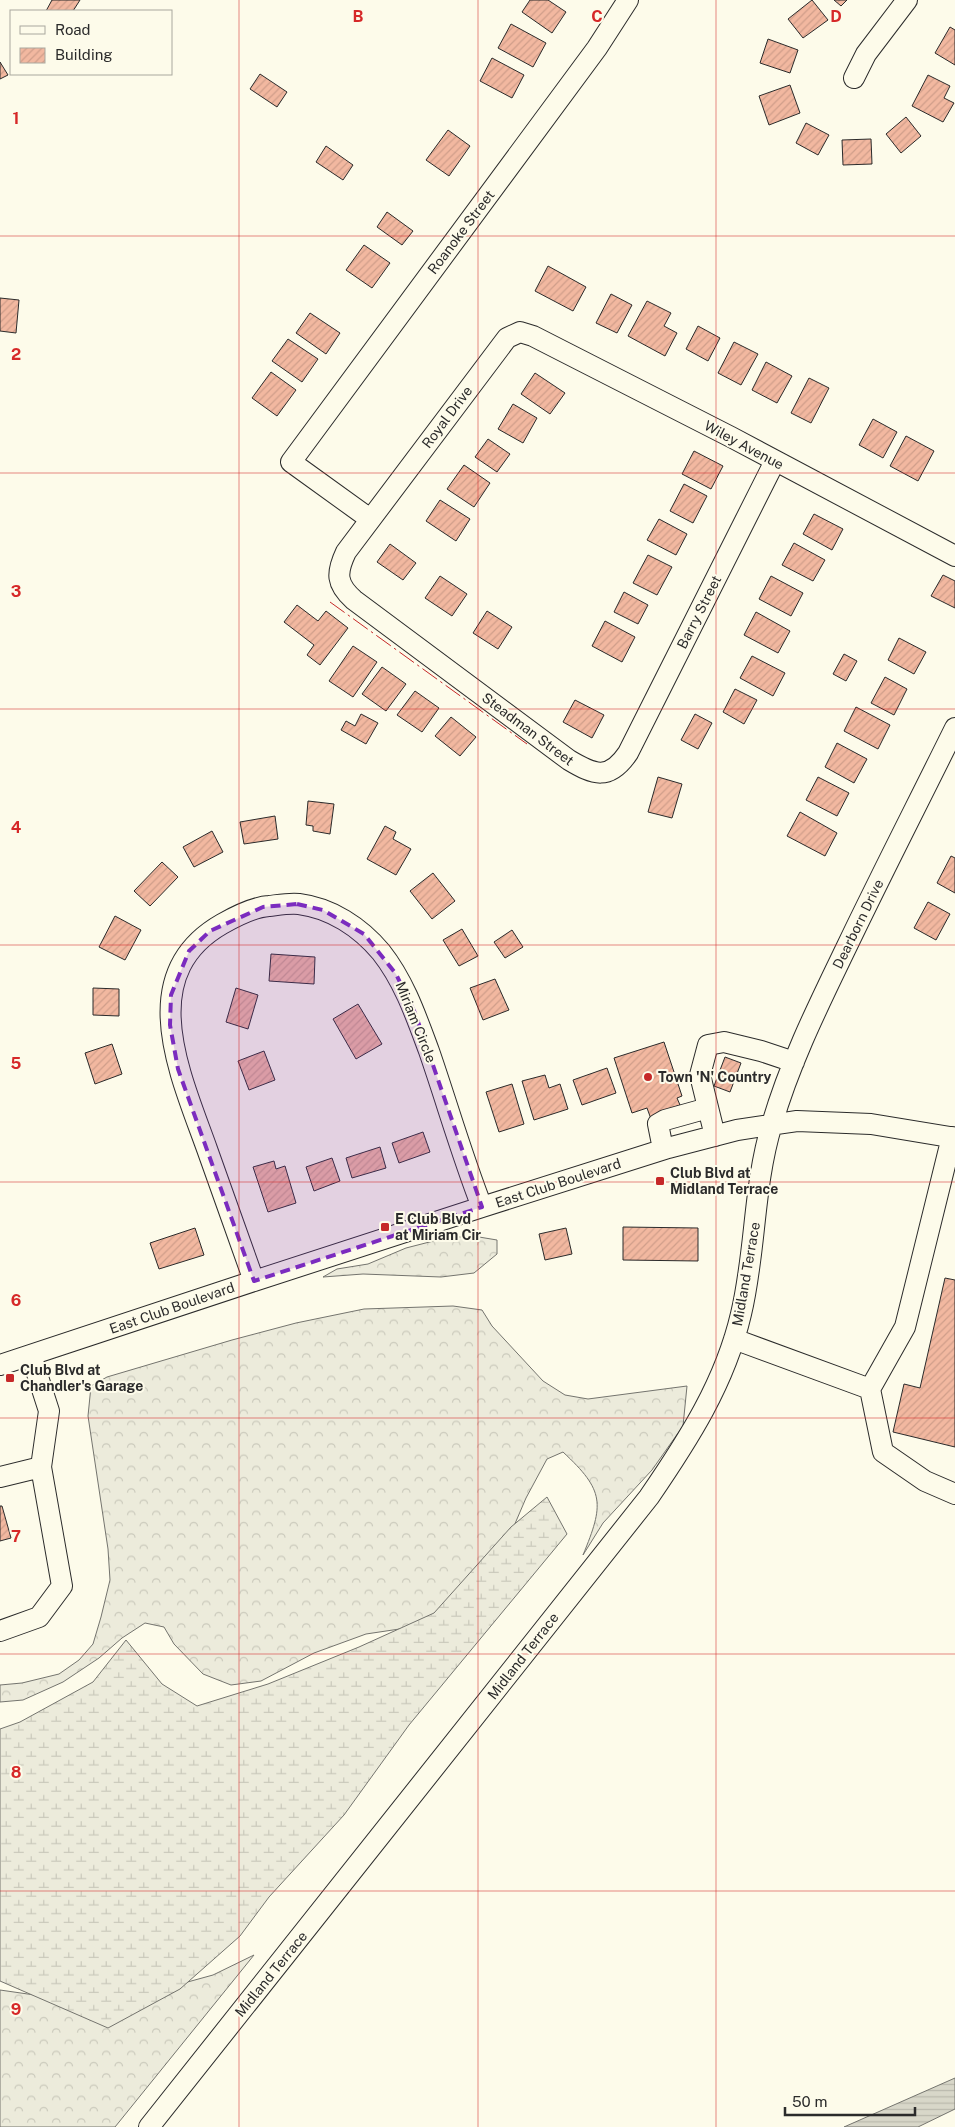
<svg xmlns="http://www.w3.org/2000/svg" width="955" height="2127" font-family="'Public Sans',sans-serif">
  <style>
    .forest { fill: url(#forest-crowns); stroke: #74746e }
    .wetland { fill: url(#wetland-marsh); stroke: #74746e }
    .water { fill: url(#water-rules); stroke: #74746e }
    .building { fill: url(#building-hatch); stroke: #2b2b2b }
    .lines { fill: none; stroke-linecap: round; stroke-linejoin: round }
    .minor-casing { stroke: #2b2b2b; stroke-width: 22 }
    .minor { stroke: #fdfbea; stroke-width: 20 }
    .power { stroke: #c62828; stroke-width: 1; stroke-dasharray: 18 4 2.5 4; stroke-linecap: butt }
    .marked { fill: #7b2cbf; fill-opacity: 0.2; stroke: #7b2cbf; stroke-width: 4; stroke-dasharray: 10 6; stroke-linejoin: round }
    .grid { fill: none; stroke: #d62828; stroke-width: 1; stroke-opacity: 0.55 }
    .poi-dot { fill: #c62828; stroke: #fdfbea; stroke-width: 2 }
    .labels { text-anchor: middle; stroke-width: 4; stroke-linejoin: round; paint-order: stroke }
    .street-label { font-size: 14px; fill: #2b2b2b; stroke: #fdfbea }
    .poi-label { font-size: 14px; font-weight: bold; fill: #2b2b2b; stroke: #fdfbea; text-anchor: start }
    .grid-label { font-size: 16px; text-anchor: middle; font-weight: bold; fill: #d62828; stroke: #fdfbea; stroke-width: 4; stroke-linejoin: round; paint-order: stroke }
  </style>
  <defs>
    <pattern id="forest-crowns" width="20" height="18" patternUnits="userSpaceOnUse" patternTransform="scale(1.25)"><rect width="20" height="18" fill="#ecebdb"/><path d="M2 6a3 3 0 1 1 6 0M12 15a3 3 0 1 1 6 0" fill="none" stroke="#cbcabc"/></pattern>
    <pattern id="wetland-marsh" width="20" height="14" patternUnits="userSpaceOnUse" patternTransform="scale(1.25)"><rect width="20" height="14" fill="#ecebdb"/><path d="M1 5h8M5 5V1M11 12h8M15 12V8" fill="none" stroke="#cbcabc"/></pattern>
    <pattern id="water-rules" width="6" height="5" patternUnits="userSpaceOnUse" patternTransform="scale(1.25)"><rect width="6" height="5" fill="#d8d7c9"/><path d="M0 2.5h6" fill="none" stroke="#bab9ad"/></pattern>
    <pattern id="building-hatch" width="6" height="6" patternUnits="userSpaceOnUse" patternTransform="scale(1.25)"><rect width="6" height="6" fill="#f2b8a0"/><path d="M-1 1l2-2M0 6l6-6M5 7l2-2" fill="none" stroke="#d09e8a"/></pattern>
  </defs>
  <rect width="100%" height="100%" fill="#fdfbea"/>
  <path class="forest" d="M473 1236 497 1240V1254L474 1273 441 1277 363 1274 323 1277 337 1269 368 1264 406 1248 445 1238Z
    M453 1306 482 1310 492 1326 543 1381 565 1395 588 1399 687 1386 683 1426 652 1470 603 1523 583 1555C604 1504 605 1491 563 1452L547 1459 526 1498 508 1540 433 1624 366 1634 314 1653 261 1681 231 1685 203 1674 174 1644 164 1627 145 1623 122 1638 99 1658 63 1682 23 1700 0 1702V1685L22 1683 59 1674 79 1660 93 1644 101 1617 110 1580 108 1549 88 1416 91 1386 107 1377 232 1340 296 1323 364 1309Z
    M254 1955 115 2127H0V1990L104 2005 213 1975Z"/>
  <path class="wetland" d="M547 1497 567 1534 409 1725 344 1815 269 1897 240 1936 180 1989 108 2028 0 1981V1729L20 1722 93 1682 126 1640 162 1684 197 1706 268 1684 359 1647 434 1613 511 1527Z"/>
  <path class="water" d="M955 2078V2109L918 2127H844Z"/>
  <path class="building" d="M52 0H80L73 11H46Z
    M530 0H548L566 12 552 33 522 12Z
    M812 0 828 20 803 38 788 19Z
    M834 0H847L841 6Z
    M511 24 546 43 533 67 498 48Z
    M950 27 955 30V65L935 53Z
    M768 39 798 50 790 73 760 63Z
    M492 58 524 75 512 98 480 81Z
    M0 62 8 75 0 79Z
    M260 74 287 92 277 107 250 89Z
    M928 75 950 86 944 98 954 103 943 122 912 106Z
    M790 85 800 113 769 125 759 96Z
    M906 117 921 136 901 153 886 134Z
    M806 123 829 135 818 155 796 143Z
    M448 130 470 146 449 176 426 160Z
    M871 139 872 164 843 165 842 140Z
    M326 146 353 165 343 180 316 162Z
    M387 212 413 231 402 245 377 227Z
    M364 245 390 263 372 288 346 270Z
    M548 266 586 287 573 311 535 291Z
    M611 294 632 305 617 333 596 323Z
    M0 298 19 300 16 333 0 331Z
    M647 301 671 313 664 326 677 333 665 356 628 336Z
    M310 313 340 333 326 354 296 333Z
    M698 326 720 338 708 361 686 349Z
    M288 339 318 359 302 382 272 361Z
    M734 342 758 354 741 385 718 373Z
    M766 362 792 376 777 403 752 390Z
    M271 372 296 390 277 416 252 398Z
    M535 373 565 393 550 414 521 394Z
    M809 378 829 388 811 423 791 413Z
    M513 404 537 418 523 443 498 429Z
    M873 419 897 432 883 458 859 445Z
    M906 436 934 451 918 481 890 466Z
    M488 439 510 454 497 472 475 457Z
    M694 451 723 466 711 489 682 474Z
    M464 465 490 483 474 507 447 489Z
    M684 484 707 496 693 523 670 511Z
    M440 500 470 519 456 541 426 521Z
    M814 514 843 529 832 550 803 534Z
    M659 519 687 534 676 555 647 540Z
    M794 543 825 560 813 581 782 565Z
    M390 544 416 563 403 580 377 562Z
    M648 555 672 567 657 595 633 583Z
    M943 575 955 581V608L931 596Z
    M440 576 467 594 452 616 425 598Z
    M771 576 803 593 791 616 759 599Z
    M624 592 648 605 638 624 614 612Z
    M297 605 318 621 326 611 348 628 320 665 307 655 314 645 284 622Z
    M487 611 512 627 498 649 473 633Z
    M756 612 790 631 778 653 744 635Z
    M605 621 635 637 622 662 592 646Z
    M899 638 926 652 914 674 888 660Z
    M353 646 377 662 353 697 329 681Z
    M844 654 857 661 846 681 833 674Z
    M752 656 785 673 773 696 740 678Z
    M382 667 406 684 386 711 362 694Z
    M885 677 907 689 894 715 871 703Z
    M735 689 757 700 744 724 723 712Z
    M415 691 439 708 422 732 397 715Z
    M575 700 604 715 592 738 563 722Z
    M856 707 890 725 878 749 844 731Z
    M361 714 378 723 366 744 341 730 346 721 355 726Z
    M695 714 712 723 698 749 681 740Z
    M451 717 476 737 460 756 435 736Z
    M837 743 867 759 854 783 825 767Z
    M658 777 682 784 672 818 648 812Z
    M818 777 849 793 837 816 806 800Z
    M308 801 334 804 330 834 313 831V826L306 825Z
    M800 812 837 833 825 856 787 836Z
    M275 816 278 839 244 844 240 822Z
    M385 826 396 832 393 839 411 849 396 875 367 859Z
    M212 831 223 852 194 867 183 847Z
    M951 856 955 858V893L937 883Z
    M162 862 178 877 150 906 134 891Z
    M433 873 455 901 432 919 410 891Z
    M928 902 950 914 936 940 914 928Z
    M115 916 141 930 125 960 99 947Z
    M462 929 478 956 459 966 443 940Z
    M512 930 523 947 505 958 494 942Z
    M271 954 315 957 314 984 269 981Z
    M495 979 509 1010 483 1020 470 988Z
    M93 988 119 989V1016L93 1015Z
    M236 988 258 995 248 1029 226 1022Z
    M358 1004 382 1044 356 1059 333 1019Z
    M664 1042 682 1096 677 1098 680 1105 666 1110 651 1119 647 1108 632 1113 614 1058Z
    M112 1044 122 1074 95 1084 85 1053Z
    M264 1051 275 1080 249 1090 238 1061Z
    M725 1057 741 1063 730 1092 714 1086Z
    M607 1068 616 1093 582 1105 573 1080Z
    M545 1075 549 1088 560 1084 568 1109 534 1120 522 1081Z
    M512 1084 524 1124 499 1132 486 1092Z
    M423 1132 430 1152 399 1163 392 1143Z
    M380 1147 386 1168 352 1178 346 1158Z
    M332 1158 340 1181 314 1191 306 1167Z
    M274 1161 276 1169 285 1166 296 1203 268 1212 253 1167Z
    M623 1227 698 1228V1261L623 1260Z
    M195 1228 204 1255 159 1269 150 1243Z
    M566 1228 572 1254 545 1260 539 1234Z
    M945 1278 955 1280V1447L893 1432 904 1384 920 1388Z
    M0 1506H2L11 1538 0 1541Z"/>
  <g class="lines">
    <defs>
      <path id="minor" d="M854 78 866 54 907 0
        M775 461 628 753C609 781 594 775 569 760L354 600C336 584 336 573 346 552L507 338 520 332 533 336 731 437 955 556
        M370 519 291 462 597 48 628 0
        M715 1136 700 1075 708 1045 724 1042 761 1051 794 1062
        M663 1149 658 1124 665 1120 708 1108
        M254 1281C238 1237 223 1193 207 1149 181 1076 133 975 222 924 236 916 253 907 269 906 278 905 289 903 299 904 331 908 360 927 381 952 404 981 416 1016 429 1051 447 1103 462 1156 482 1207
        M734 1339 870 1389 883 1452 925 1481 955 1494
        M0 1365 254 1281 482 1207 668 1148 737 1130 797 1121 871 1124 955 1138
        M870 1389 905 1327 952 1137
        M0 1477 41 1467
        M0 1631 39 1617 62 1586 41 1467 49 1411 31 1355
        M149 2127 649 1497C688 1440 725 1383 741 1314 756 1252 753 1186 772 1124 790 1062 819 1004 847 946 882 873 919 801 955 728"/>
    </defs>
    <use href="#minor" class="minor-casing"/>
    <use href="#minor" class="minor"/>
    <path class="power" d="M330 602 527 744"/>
  </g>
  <path class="marked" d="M297 904 323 910 364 934 396 974 415 1013 482 1207 254 1281 178 1069 170 1025 171 995 189 951 210 931 263 907Z"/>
  <path class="grid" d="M239 0V2127M478 0V2127M716 0V2127M0 236H955M0 473H955M0 709H955M0 945H955M0 1182H955M0 1418H955M0 1654H955M0 1891H955"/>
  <g class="poi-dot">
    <circle cx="648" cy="1077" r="5"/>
    <rect x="655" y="1176" width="10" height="10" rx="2.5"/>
    <rect x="380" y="1222" width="10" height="10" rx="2.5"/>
    <rect x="5" y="1373" width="10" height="10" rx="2.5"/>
  </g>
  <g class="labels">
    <g class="street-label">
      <text transform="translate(461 232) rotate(-53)" y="5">Roanoke Street</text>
      <text transform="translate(447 417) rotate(-53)" y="5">Royal Drive</text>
      <text transform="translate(744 445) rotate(28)" y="5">Wiley Avenue</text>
      <text transform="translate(699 612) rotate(-63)" y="5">Barry Street</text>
      <text transform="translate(528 729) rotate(37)" y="5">Steadman Street</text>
      <text transform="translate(858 924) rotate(-64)" y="5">Dearborn Drive</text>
      <text transform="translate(416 1022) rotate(68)" y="5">Miriam Circle</text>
      <text transform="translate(558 1183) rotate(-18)" y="5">East Club Boulevard</text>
      <text transform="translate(746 1274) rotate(-80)" y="5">Midland Terrace</text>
      <text transform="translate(172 1308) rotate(-19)" y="5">East Club Boulevard</text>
      <text transform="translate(523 1656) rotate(-52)" y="5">Midland Terrace</text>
      <text transform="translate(271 1974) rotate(-51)" y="5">Midland Terrace</text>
    </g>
    <g class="poi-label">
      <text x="658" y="1082">Town 'N' Country</text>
      <text x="670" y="1178">Club Blvd at<tspan x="670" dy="16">Midland Terrace</tspan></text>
      <text x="395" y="1224">E Club Blvd<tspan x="395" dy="16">at Miriam Cir</tspan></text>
      <text x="20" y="1375">Club Blvd at<tspan x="20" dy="16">Chandler's Garage</tspan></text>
    </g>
  </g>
  <g class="grid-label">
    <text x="358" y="22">B</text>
    <text x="597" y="22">C</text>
    <text x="836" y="22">D</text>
    <text x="16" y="124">1</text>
    <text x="16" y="360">2</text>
    <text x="16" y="597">3</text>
    <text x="16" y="833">4</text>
    <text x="16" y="1069">5</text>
    <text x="16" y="1306">6</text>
    <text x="16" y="1542">7</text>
    <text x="16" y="1778">8</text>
    <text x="16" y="2015">9</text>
  </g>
  <rect x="10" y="10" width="162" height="65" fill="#fdfbea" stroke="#a9a89e"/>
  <rect x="20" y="26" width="25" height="8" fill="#fdfbea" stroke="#a9a89e"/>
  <text x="55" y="35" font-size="15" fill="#2b2b2b">Road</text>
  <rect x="20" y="48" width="25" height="15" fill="url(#building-hatch)" stroke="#a9a89e"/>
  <text x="55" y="60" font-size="15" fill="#2b2b2b">Building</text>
  <path d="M785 2107v8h130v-8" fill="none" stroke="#2b2b2b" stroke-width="2.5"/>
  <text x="792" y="2107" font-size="15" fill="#2b2b2b" stroke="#fdfbea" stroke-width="4" paint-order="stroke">50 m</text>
</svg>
